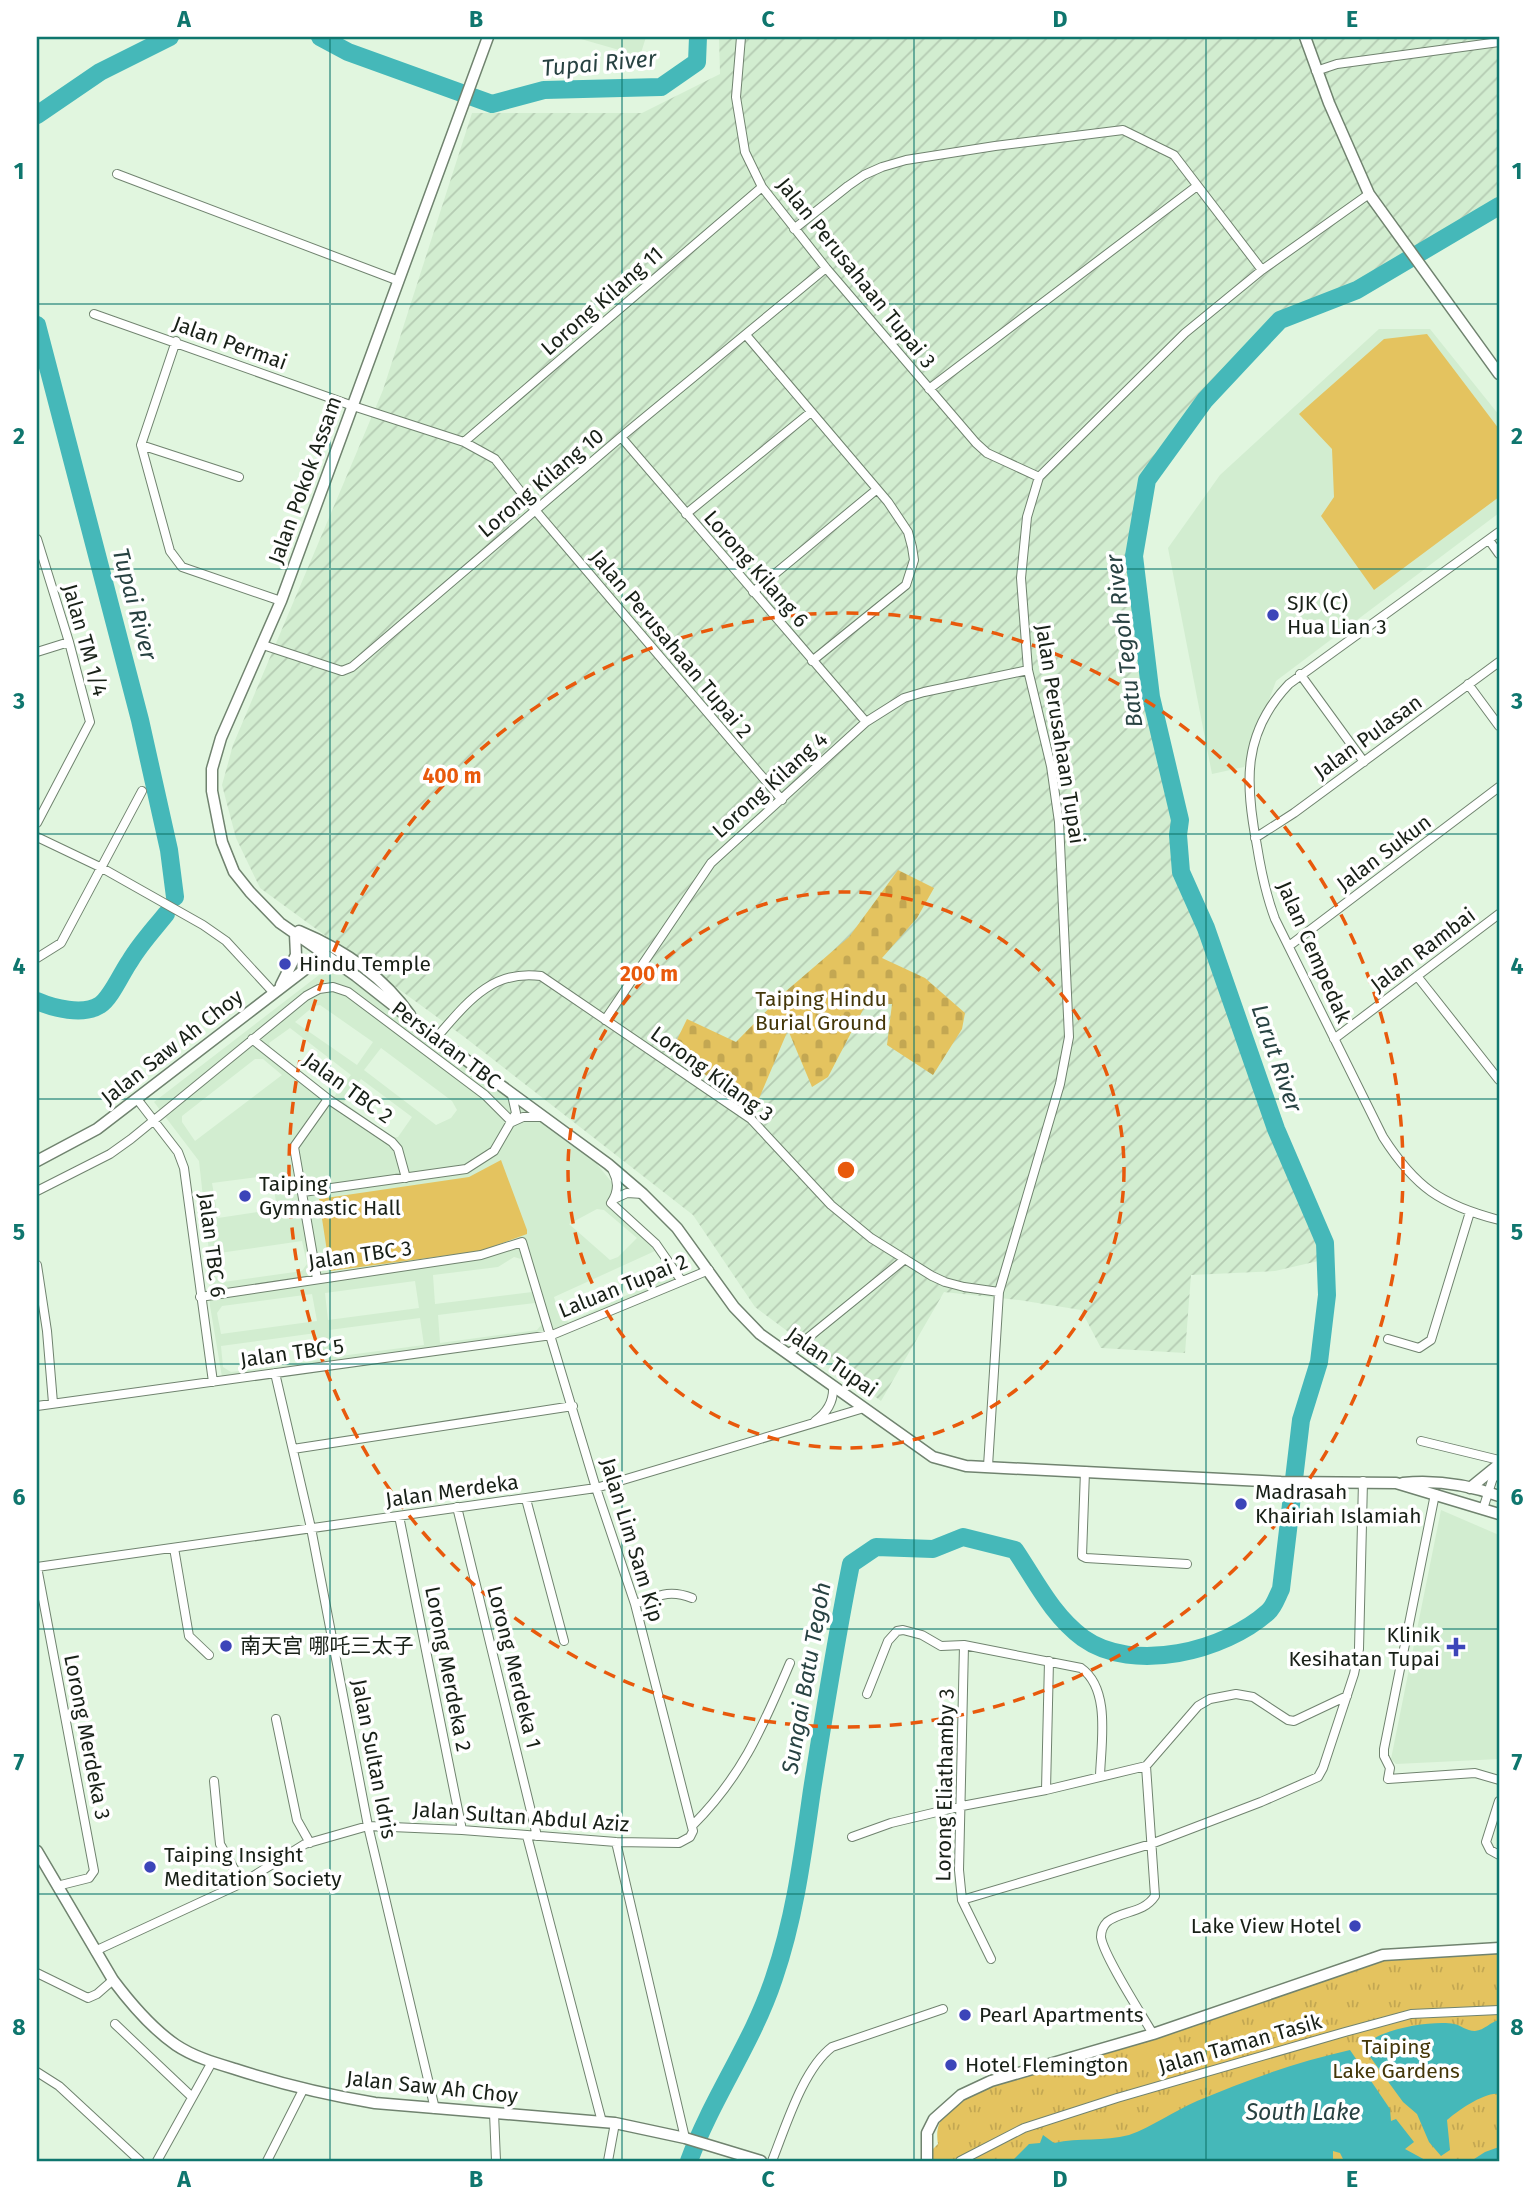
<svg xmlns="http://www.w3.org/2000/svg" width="1536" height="2198" font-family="'Fira Sans','Noto Sans SC',sans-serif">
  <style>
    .built { fill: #d2edd0; fill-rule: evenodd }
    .industrial { fill: url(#industrial-furrows) }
    .green { fill: #e4c35f }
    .cemetery { fill: url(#cemetery-stones) }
    .park { fill: url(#park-tufts) }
    .water { fill: #45b8b9 }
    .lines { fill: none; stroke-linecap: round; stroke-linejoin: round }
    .river { stroke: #45b8b9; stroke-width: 18 }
    .street-casing { stroke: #70836f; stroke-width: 10 }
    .secondary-casing { stroke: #70836f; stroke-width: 13 }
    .street { stroke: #fff; stroke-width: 8 }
    .secondary { stroke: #fff; stroke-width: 10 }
    .grid { fill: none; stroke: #0f766e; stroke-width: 2; stroke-opacity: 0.55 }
    .ring { fill: none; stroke: #e8590c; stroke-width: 3.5; stroke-dasharray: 12 9 }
    .poi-dot { fill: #3c45b9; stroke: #fff; stroke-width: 2.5 }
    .labels { text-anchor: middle; stroke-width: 7; stroke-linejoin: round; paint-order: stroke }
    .street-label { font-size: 21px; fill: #182017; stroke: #fff }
    .poi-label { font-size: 21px; fill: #182017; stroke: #fff; text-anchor: start }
    .park-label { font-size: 21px; fill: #443709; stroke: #fff }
    .water-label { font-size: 23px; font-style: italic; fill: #284242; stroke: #fff }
    .centre { fill: #e8590c; stroke: #fff; stroke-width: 3.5 }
    .ring-label { font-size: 21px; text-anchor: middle; font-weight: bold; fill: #e8590c; stroke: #fff; stroke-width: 7; stroke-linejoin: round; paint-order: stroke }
    .neatline { fill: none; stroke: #0f766e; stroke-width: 2.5 }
    .grid-label { font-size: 23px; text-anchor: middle; font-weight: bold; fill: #0f766e }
  </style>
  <defs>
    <pattern id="industrial-furrows" width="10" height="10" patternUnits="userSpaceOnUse" patternTransform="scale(1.75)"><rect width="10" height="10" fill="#d2edd0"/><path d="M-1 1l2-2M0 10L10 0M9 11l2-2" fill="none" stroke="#b4cbb2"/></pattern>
    <pattern id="cemetery-stones" width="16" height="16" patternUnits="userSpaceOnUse" patternTransform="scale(1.75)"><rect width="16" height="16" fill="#e4c35f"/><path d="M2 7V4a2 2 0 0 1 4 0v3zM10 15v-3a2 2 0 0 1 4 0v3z" fill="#c3a752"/></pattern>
    <pattern id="park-tufts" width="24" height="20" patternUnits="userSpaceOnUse" patternTransform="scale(1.75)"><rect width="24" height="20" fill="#e4c35f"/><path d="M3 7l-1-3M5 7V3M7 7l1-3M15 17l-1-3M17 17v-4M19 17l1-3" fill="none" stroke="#c3a752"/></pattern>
  </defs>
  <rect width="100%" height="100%" fill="#e1f6df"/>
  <path class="built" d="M574 37H646L640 56Z
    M1379 329H1430L1499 415V513L1276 681 1244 767 1212 774 1168 548 1220 475Z
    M332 965 596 1163 614 1185V1195L607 1204 652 1241 677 1278 565 1327 551 1330 222 1377 210 1306 209 1252 199 1161 154 1102ZM320 1005 373 1042 357 1065 295 1022 314 1006ZM290 1028 351 1075 333 1098 272 1052 269 1043ZM381 1048 452 1101 457 1110 451 1118 436 1125 364 1070ZM255 1059H263L282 1075 195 1141 182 1122V1116ZM361 1079 412 1117 398 1137 392 1138 344 1102ZM272 1175 277 1209 218 1218 212 1183ZM597 1209 604 1210 637 1238 618 1257 610 1260 569 1224ZM302 1241 307 1264 302 1271 223 1282 215 1276 212 1254ZM655 1251 668 1269 666 1277 569 1322 560 1318 554 1297ZM514 1257 521 1259 532 1292 435 1304 433 1275 498 1267ZM415 1281 419 1308 328 1320 325 1293ZM312 1294 317 1321 221 1334 217 1313 222 1306ZM535 1303 542 1324 537 1330 440 1343 438 1315ZM420 1318 424 1345 333 1357 329 1330ZM316 1333 320 1360 231 1372 223 1367 221 1346Z
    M1441 1510 1499 1535V1759L1396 1764 1391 1759Z"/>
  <path class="industrial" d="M719 37H1499V199L1286 321 1142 481 1131 552 1151 697 1178 835 1181 872 1327 1259 1275 1271 1191 1275 1185 1353 1101 1348 1081 1310 1019 1300 944 1292 881 1401 755 1307 693 1215 463 1036 260 888 236 838 222 785 233 745 383 390 472 113H642L720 74Z"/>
  <path class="green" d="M1427 334 1499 429V497L1374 590 1321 516 1334 497 1332 449 1299 414 1384 339Z
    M501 1160 527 1230V1234L481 1251 330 1271 319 1199 469 1177Z"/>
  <path class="cemetery" d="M898 870 934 888 917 918 882 958 925 978 965 1013 962 1029 933 1075 887 1045 892 1004H866L828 1077 812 1087 788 1030 755 1108 671 1052 687 1019 736 1042 785 992 849 937Z"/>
  <path class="park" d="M1499 1951V2161H921L938 2144C933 2116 953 2106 973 2091L1383 1957Z"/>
  <path class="water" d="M1499 2020V2094C1486 2091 1457 2111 1447 2120L1450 2150 1441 2156 1429 2142 1417 2114 1403 2102 1368 2054 1365 2047C1375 2029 1434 2020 1454 2024 1461 2025 1466 2031 1475 2031 1485 2030 1490 2022 1499 2020Z
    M1350 2050 1390 2109 1391 2121 1396 2119 1414 2142 1405 2149 1427 2161H1344L1340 2153 1333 2151V2161H1012L1029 2144 1040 2143 1043 2135 1054 2143C1079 2137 1104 2142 1129 2135 1152 2127 1174 2111 1197 2101 1246 2080 1297 2062 1350 2050Z
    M1499 2147V2161H1471L1485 2152Z"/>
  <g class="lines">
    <path class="river" d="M320 37 348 52 492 104 544 90 661 87 697 62 698 37
      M37 115 100 72 170 37
      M37 325 140 720 169 850 175 897
      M37 1001C53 1008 83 1016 100 1005 111 998 122 972 130 961 140 944 154 929 166 914
      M689 2161C712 2098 753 2042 774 1978 795 1917 803 1853 812 1790 824 1714 836 1639 851 1564L876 1547 933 1549 963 1537 1015 1550C1036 1581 1052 1615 1083 1638 1133 1674 1225 1651 1268 1612 1274 1607 1277 1597 1281 1589L1301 1420 1319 1362 1327 1295 1325 1243 1276 1129 1206 928 1181 872 1178 835 1180 820 1151 697 1134 556 1147 480 1205 400 1280 320 1357 290 1499 206"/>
    <defs>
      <path id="street" d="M741 37 736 97 745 152 762 187 826 268 976 443 987 453 1039 477
        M1316 71 1337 64 1499 42
        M117 174 399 281
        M794 229 848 186 864 175 882 167 906 160 995 146 1123 130 1174 155 1262 270
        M94 314 353 406 464 442 495 459 535 510 782 800
        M746 335 888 502 908 532 912 547 914 560 906 585 812 661
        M176 341 141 445 170 551 182 567 281 601
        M929 389 1197 186
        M621 437 866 722
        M464 442 762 187
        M141 445 239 477
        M686 514 811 412
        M1499 532 1289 684C1242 733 1245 783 1257 846 1261 871 1266 895 1275 919L1383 1137C1415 1187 1441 1205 1499 1220
        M37 539 69 642 90 722 37 823
        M1489 540 1499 554
        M753 592 876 490
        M263 645 342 671 352 667 621 437 826 268
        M37 652 69 642
        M1300 674 1364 762
        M1468 684 1499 726
        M37 837 102 868 203 925 226 941 274 993
        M1255 838 1294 813 1499 662
        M1289 946 1499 787
        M37 958 61 943 142 791
        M1417 976 1499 1080
        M605 1020 711 863 866 722 904 698 924 692 1028 670
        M436 1038C466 1004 491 969 541 976L751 1119 831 1205 871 1238 932 1276 945 1282 964 1287 999 1292
        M252 1039 328 1099 392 1142 398 1149 406 1178
        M1334 1039 1499 914
        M137 1099 178 1152 184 1168 213 1382
        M512 1122 523 1117H543
        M613 1171C619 1182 618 1193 611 1203L656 1244 681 1280
        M37 1191 110 1154 131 1139 306 996 319 989 333 987 348 992 485 1095 512 1122
        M303 1192 466 1169 494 1151 516 1113 512 1095
        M614 1199 627 1193 643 1194
        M37 1265 47 1331 53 1403
        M317 1279 294 1147 328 1099
        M1388 1339 1419 1348 1431 1340 1470 1212
        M788 1354 905 1259
        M275 1373 311 1528 368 1826 435 2109
        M37 1406 552 1335 709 1270
        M815 1421C828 1412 834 1401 833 1386
        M1421 1441 1499 1460
        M293 1449 573 1406
        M988 1466 999 1292 1060 1084 1069 1037 1059 822 1051 766 1028 670 1021 578 1027 517 1039 477 1185 333 1262 270 1369 194
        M1085 1471 1082 1556 1086 1558 1187 1564
        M1435 1494 1384 1749V1756L1390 1768 1388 1779 1475 1773 1499 1780
        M526 1499 564 1641
        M457 1507 537 1836
        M1483 1509 1496 1468
        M399 1516 462 1830
        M174 1548 189 1636 209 1655
        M37 1567 596 1488 864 1408
        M37 1567 94 1871 89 1878 57 1886
        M635 1604C658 1596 669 1589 692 1598
        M964 1645 959 1870 962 1900 991 1959
        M867 1694 888 1641 897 1631 903 1630 922 1635 941 1646 964 1645 1081 1668C1111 1689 1101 1743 1100 1776
        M276 1719 297 1820 310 1843
        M1146 1766 1155 1896C1143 1914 1122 1910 1107 1922 1103 1926 1101 1931 1101 1937 1103 1955 1142 2015 1153 2034
        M214 1781 220 1844 242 1883
        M1046 1790 1049 1661
        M1499 1801 1486 1842 1490 1850 1499 1855
        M692 1826C743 1775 762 1728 790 1663
        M527 1836 602 2122
        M852 1837 891 1823 962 1806 1046 1790 1146 1766 1198 1706 1210 1699 1236 1694 1253 1697 1288 1720 1294 1721 1347 1696
        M616 1842 685 2138
        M962 1900 1151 1844 1261 1802 1318 1777 1323 1768 1354 1674 1359 1649 1363 1481
        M95 1951 242 1883 305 1844 368 1826 462 1830 616 1842 679 1843 690 1837 693 1831 635 1604 596 1488 522 1242 481 1255 200 1297
        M37 1973 88 1998 97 1994 113 1980
        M115 2024 192 2097
        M37 2072 59 2086 140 2161
        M494 2113 496 2161
        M157 2161 212 2062
        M267 2161 304 2088
        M608 2161 615 2123
        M772 2161C786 2126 803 2069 832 2047L943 2009
        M960 2161 1024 2128 1117 2098 1345 2032 1411 2014 1499 2010"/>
      <path id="secondary" d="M488 37 281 601 221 738 212 769V791L222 842 234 872 250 892 280 923 356 976 417 1024 608 1164 643 1194 677 1228 734 1307 760 1334 933 1457 966 1466 1281 1482 1396 1483 1499 1514
        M1305 37 1329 103 1369 194 1499 374
        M299 931C342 949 383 976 410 1015
        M281 985 296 955 295 934
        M37 1161 97 1129 325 954
        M1403 1483C1435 1480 1469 1485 1499 1496
        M1470 1488 1497 1466 1499 1476
        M37 1851 113 1980C131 2004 151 2028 176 2045 194 2057 215 2063 235 2069 281 2084 328 2095 375 2103L615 2123 685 2138 761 2161
        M927 2161V2133L934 2119 961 2095 991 2081 1153 2034 1383 1955 1499 1948"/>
    </defs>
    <use href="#street" class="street-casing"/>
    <use href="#secondary" class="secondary-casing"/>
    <use href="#street" class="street"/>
    <use href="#secondary" class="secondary"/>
  </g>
  <path class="grid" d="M330 37V2161M622 37V2161M914 37V2161M1206 37V2161M37 304H1499M37 569H1499M37 834H1499M37 1099H1499M37 1364H1499M37 1629H1499M37 1894H1499"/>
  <g class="ring">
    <circle cx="846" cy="1170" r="278"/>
    <circle cx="846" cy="1170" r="557"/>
  </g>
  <g class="poi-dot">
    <circle cx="1273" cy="615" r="7"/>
    <circle cx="285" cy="964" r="7"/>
    <circle cx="245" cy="1196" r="7"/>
    <circle cx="1241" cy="1504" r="7"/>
    <circle cx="226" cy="1646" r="7"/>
    <path d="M1452.5 1636.5h7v7h7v7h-7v7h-7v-7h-7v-7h7z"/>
    <circle cx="150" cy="1867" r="7"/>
    <circle cx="1355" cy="1926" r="7"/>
    <circle cx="965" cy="2015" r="7"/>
    <circle cx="951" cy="2065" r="7"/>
  </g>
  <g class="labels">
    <g class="street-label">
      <text transform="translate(856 273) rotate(51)" y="7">Jalan Perusahaan Tupai 3</text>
      <text transform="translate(602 301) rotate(-41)" y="7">Lorong Kilang 11</text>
      <text transform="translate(230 343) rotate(20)" y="7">Jalan Permai</text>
      <text transform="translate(305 480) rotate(-70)" y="7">Jalan Pokok Assam</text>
      <text transform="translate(541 483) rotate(-40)" y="7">Lorong Kilang 10</text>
      <text transform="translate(756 569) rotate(49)" y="7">Lorong Kilang 6</text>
      <text transform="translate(85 640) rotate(74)" y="7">Jalan TM 1/4</text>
      <text transform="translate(671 644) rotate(50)" y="7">Jalan Perusahaan Tupai 2</text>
      <text transform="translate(1060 734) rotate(81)" y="7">Jalan Perusahaan Tupai</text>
      <text transform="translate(1368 737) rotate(-36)" y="7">Jalan Pulasan</text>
      <text transform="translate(770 785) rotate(-42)" y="7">Lorong Kilang 4</text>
      <text transform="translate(1384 853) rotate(-37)" y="7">Jalan Sukun</text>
      <text transform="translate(1423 950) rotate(-37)" y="7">Jalan Rambai</text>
      <text transform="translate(1314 952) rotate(66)" y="7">Jalan Cempedak</text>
      <text transform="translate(446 1045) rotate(37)" y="7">Persiaran TBC</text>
      <text transform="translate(172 1047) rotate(-38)" y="7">Jalan Saw Ah Choy</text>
      <text transform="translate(712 1074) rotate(36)" y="7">Lorong Kilang 3</text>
      <text transform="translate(348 1088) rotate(36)" y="7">Jalan TBC 2</text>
      <text transform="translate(212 1245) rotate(83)" y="7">Jalan TBC 6</text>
      <text transform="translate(360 1255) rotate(-8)" y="7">Jalan TBC 3</text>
      <text transform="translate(623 1286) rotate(-22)" y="7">Laluan Tupai 2</text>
      <text transform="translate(292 1353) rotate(-8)" y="7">Jalan TBC 5</text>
      <text transform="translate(832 1362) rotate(35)" y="7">Jalan Tupai</text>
      <text transform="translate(452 1491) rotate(-8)" y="7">Jalan Merdeka</text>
      <text transform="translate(632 1540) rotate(73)" y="7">Jalan Lim Sam Kip</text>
      <text transform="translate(514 1667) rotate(76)" y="7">Lorong Merdeka 1</text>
      <text transform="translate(448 1669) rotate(79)" y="7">Lorong Merdeka 2</text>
      <text transform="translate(87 1737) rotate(79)" y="7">Lorong Merdeka 3</text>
      <text transform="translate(374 1759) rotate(79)" y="7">Jalan Sultan Idris</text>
      <text transform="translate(945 1785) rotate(-89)" y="7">Lorong Eliathamby 3</text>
      <text transform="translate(521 1817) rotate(4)" y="7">Jalan Sultan Abdul Aziz</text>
      <text transform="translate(1240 2044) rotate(-16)" y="7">Jalan Taman Tasik</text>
      <text transform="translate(432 2087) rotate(6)" y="7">Jalan Saw Ah Choy</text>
    </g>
    <g class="poi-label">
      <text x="1287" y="610">SJK (C)<tspan x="1287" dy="24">Hua Lian 3</tspan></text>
      <text x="299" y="971">Hindu Temple</text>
      <text x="259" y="1191">Taiping<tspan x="259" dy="24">Gymnastic Hall</tspan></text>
      <text x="1255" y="1499">Madrasah<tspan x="1255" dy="24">Khairiah Islamiah</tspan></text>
      <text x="1440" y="1642" text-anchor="end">Klinik<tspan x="1440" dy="24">Kesihatan Tupai</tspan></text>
      <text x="240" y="1653">南天宫 哪吒三太子</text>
      <text x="164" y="1862">Taiping Insight<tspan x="164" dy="24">Meditation Society</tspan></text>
      <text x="1341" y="1933" text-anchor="end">Lake View Hotel</text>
      <text x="979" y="2022">Pearl Apartments</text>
      <text x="965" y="2072">Hotel Flemington</text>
    </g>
    <g class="park-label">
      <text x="821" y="1006">Taiping Hindu<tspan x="821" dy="24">Burial Ground</tspan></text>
      <text x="1396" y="2054">Taiping<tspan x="1396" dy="24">Lake Gardens</tspan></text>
    </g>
    <g class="water-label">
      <text transform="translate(599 63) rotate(-5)" y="8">Tupai River</text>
      <text transform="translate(135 604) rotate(75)" y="8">Tupai River</text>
      <text transform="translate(1124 641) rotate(-97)" y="8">Batu Tegoh River</text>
      <text transform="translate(1277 1058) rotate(71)" y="8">Larut River</text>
      <text transform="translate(806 1678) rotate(-80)" y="8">Sungai Batu Tegoh</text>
      <text x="1303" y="2120">South Lake</text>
    </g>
  </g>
  <circle cx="846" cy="1170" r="10" class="centre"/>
  <g class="ring-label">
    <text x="452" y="783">400 m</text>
    <text x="649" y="981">200 m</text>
  </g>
  <rect width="1536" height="2198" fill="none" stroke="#ffffff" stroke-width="77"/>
  <rect x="38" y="38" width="1460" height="2122" class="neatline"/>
  <g class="grid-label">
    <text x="184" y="27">A</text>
    <text x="476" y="27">B</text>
    <text x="768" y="27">C</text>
    <text x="1060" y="27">D</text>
    <text x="1352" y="27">E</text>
    <text x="19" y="179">1</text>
    <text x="1517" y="179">1</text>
    <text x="19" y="444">2</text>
    <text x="1517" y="444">2</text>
    <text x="19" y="709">3</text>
    <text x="1517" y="709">3</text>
    <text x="19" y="974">4</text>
    <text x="1517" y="974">4</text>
    <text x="19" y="1240">5</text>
    <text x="1517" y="1240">5</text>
    <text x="19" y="1505">6</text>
    <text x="1517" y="1505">6</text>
    <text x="19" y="1770">7</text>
    <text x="1517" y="1770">7</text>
    <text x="19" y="2035">8</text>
    <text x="1517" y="2035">8</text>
    <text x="184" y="2187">A</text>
    <text x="476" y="2187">B</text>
    <text x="768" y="2187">C</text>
    <text x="1060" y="2187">D</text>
    <text x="1352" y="2187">E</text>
  </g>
</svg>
